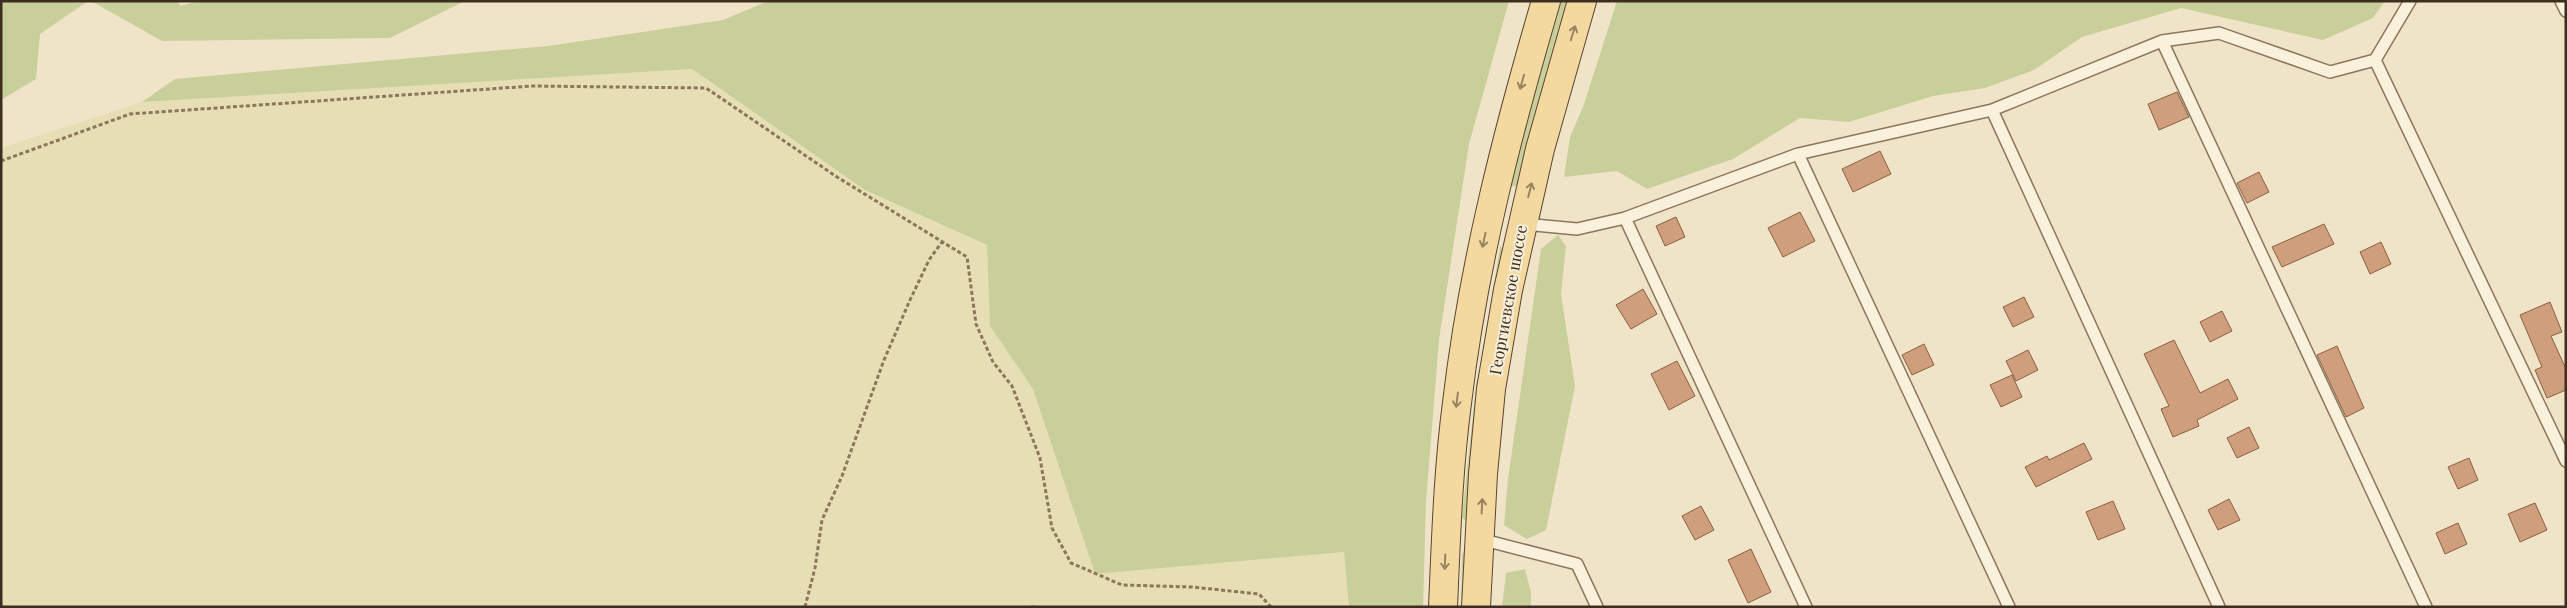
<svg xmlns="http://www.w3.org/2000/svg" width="2567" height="608" font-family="'Playfair Display',serif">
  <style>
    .farmland { fill: #e6deb5 }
    .green { fill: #c9cf9b }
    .building { fill: #cf9f7d; stroke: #8d5f41 }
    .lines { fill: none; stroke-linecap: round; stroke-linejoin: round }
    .service-casing { stroke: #8d765c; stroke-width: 14 }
    .primary-casing { stroke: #5b4430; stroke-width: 30 }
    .path { stroke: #8d765c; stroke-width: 3; stroke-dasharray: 4 2.5; stroke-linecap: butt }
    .service { stroke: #faf1dc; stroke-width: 11 }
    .primary { stroke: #f3d9a0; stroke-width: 28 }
    .oneway { stroke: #988460 }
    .labels { text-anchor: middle; stroke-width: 4; stroke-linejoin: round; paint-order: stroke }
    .street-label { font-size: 16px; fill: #3d2e20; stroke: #f7eed8 }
  </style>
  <rect width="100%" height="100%" fill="#f0e4c8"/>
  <path class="farmland" d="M692 69 865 190 987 245 990 326 1033 389 1095 574 1344 552 1349 607H1V148L142 102Z"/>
  <path class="green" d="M1 1H88L40 34 36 79 1 100Z
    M91 1H177L181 6 198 1H465L390 38 162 41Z
    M768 1H1509L1469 144 1439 340 1426 502 1423 607H1349L1344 552 1095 574 1033 389 990 326 987 245 865 190 692 69 142 102 175 79 548 46 723 20Z
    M1558 1H1568L1522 187 1511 186Z
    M1617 1H2385L2373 18 2323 40 2181 8 2082 37 2034 70 1985 88 1933 96 1849 122 1800 118 1733 159 1647 189 1617 171 1564 177 1570 137 1583 107Z
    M1558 235 1566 246 1561 294 1575 386 1546 530 1527 539 1504 525 1508 479 1541 249Z
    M1500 247 1508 248 1489 355 1483 352Z
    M1481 375 1468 524 1462 517 1477 378Z
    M1466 547 1468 607H1461L1462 554Z
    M1525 569 1531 592V607H1502L1506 573Z"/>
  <path class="building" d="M2177 92 2189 117 2159 130 2148 104Z
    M1880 151 1891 174 1853 192 1842 169Z
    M2259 172 2269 192 2247 203 2237 183Z
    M1800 212 1815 241 1783 257 1768 228Z
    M1676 217 1685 237 1665 246 1656 226Z
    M2324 224 2334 244 2282 267 2272 247Z
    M2381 242 2391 264 2370 274 2360 252Z
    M1643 289 1657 314 1631 329 1616 305Z
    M2024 297 2034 317 2013 327 2003 307Z
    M2550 302 2562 332 2551 336 2566 369V390L2547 398 2535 370 2542 367 2520 315Z
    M2222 311 2232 331 2210 342 2200 322Z
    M2174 340 2200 393 2228 379 2238 399 2197 420 2199 426 2173 437 2161 409 2169 406 2144 354Z
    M1924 344 1934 365 1912 375 1902 355Z
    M2337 346 2364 408 2346 417 2317 355Z
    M2028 350 2038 370 2016 381 2006 361Z
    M1677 361 1695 396 1669 410 1651 374Z
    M2012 375 2022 397 2001 407 1990 385Z
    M2249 427 2259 448 2237 458 2227 438Z
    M2084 443 2092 459 2036 487 2025 467 2047 456 2049 460Z
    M2469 458 2478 480 2458 489 2448 467Z
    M2229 499 2240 520 2218 530 2208 510Z
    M2113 501 2125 529 2098 540 2086 512Z
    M2535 503 2547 530 2520 542 2508 514Z
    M1701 506 1714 530 1695 540 1682 516Z
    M2458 523 2467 544 2445 554 2436 533Z
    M1751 549 1771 592 1748 603 1728 560Z"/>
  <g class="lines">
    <defs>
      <path id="service" d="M2561 1 2566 11
        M2162 41 2426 607
        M2375 60 2566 461
        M1992 110 2219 607
        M1798 154 2009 607
        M1625 218 1806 607
        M1523 224 1577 229 1625 218 1798 154 1992 110 2162 41 2219 33 2330 72 2375 60 2410 1
        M1480 539 1577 564 1597 607"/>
      <path id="primary" d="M1443 607C1446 539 1448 471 1457 403 1473 266 1507 134 1546 1
        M1476 607 1483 474 1491 389 1508 290 1540 149 1582 1"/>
    </defs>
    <use href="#service" class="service-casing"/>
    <use href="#primary" class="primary-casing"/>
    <path class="path" d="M1 161 130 114 532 86 706 88 837 177 967 257 976 324 993 362 1012 386 1040 458 1052 528 1071 563 1122 585 1192 587 1259 594 1271 607
      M805 607 815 568 822 520 842 476 884 360 910 300 929 260 942 242
      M1031 607H1035"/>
    <use href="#service" class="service"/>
    <use href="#primary" class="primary"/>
  </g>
  <defs><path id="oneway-shaft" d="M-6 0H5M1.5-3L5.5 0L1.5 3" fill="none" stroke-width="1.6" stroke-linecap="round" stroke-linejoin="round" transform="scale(1.25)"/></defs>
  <g class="oneway">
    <use href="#oneway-shaft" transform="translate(1573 33) rotate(-73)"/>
    <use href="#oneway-shaft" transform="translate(1522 82) rotate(106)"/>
    <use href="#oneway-shaft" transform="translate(1530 190) rotate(-76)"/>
    <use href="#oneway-shaft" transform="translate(1484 240) rotate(102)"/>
    <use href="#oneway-shaft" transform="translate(1457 400) rotate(97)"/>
    <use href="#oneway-shaft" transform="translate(1482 506) rotate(-87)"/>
    <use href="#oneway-shaft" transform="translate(1445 562) rotate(92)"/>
  </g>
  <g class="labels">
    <g class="street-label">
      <text transform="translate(1508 300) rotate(-80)" y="6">Георгиевское шоссе</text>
    </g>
  </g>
  <rect width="2567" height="608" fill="none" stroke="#3d2e20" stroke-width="5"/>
</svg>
